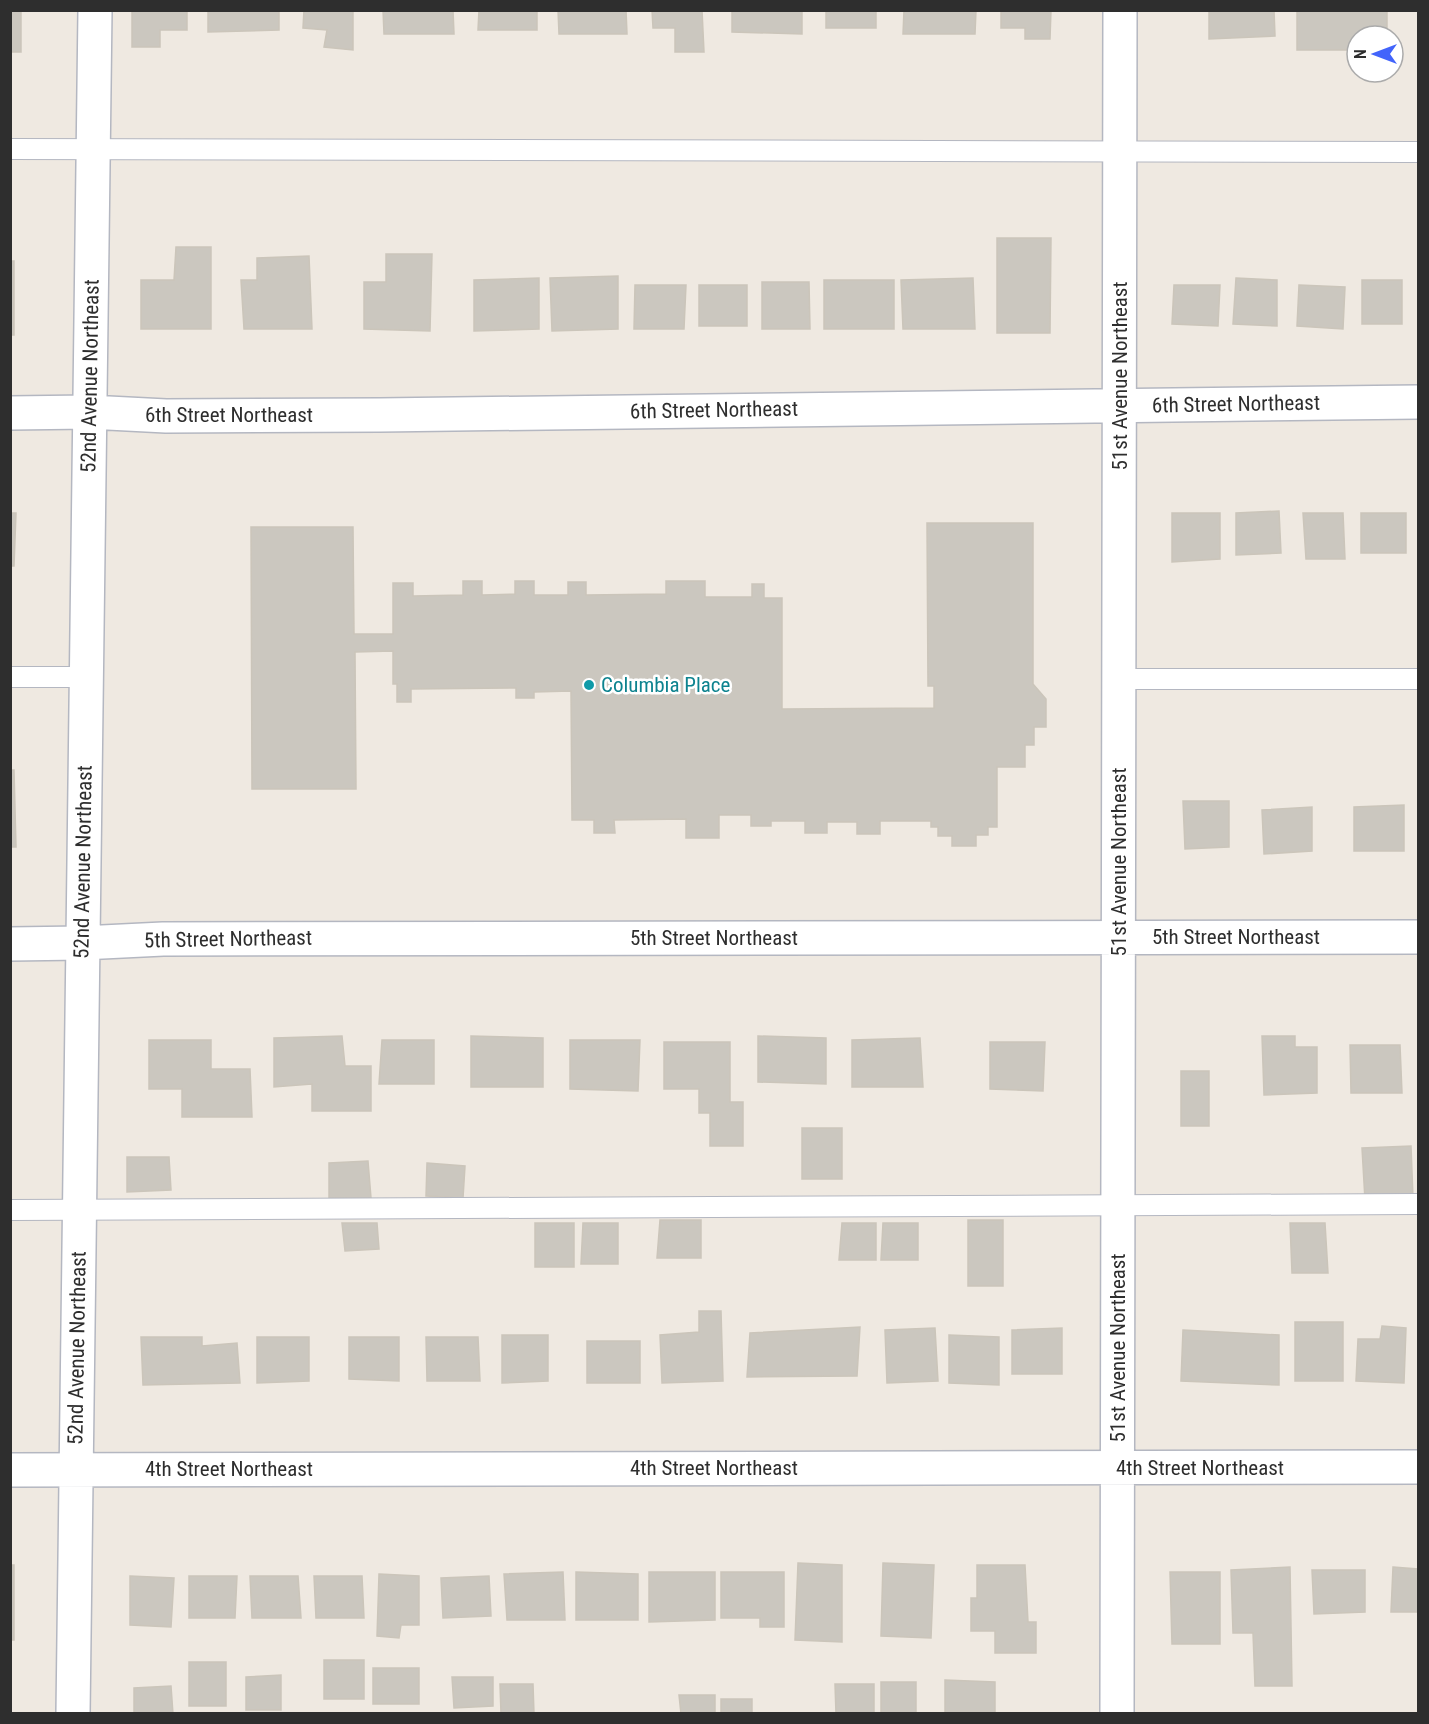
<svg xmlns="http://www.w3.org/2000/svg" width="1429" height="1724" font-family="'Roboto Condensed',sans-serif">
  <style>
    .building { fill: #cbc7bf; stroke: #cbc5ba; stroke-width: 1.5 }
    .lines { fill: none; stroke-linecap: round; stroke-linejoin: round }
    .service-casing { stroke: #b4b7c1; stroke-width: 22 }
    .minor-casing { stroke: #b4b7c1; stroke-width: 36 }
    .service { stroke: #fff; stroke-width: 20 }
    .minor { stroke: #fff; stroke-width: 33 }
    .culture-dot { fill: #0f9aa8; stroke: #fff; stroke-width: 2 }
    .labels { text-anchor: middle; stroke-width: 5; stroke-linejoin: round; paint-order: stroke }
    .street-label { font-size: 21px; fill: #2e2e2e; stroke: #fff }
    .culture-label { font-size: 21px; fill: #0d838f; stroke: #fff; text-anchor: start }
  </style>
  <rect width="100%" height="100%" fill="#efe9e1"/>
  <path class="building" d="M10 10H21V52H10Z
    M132 10H187V30H160V47H132Z
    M208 10H279V30L208 32Z
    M304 10H353V50L324 47 327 30 303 28Z
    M383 10H453L454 34H384Z
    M479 10H537V30H478Z
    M558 10H626L627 34H559Z
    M652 10H702L704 52H675V28H653Z
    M732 10H802V34L732 32Z
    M826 10H876V28H826Z
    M904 10H976L975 34H903Z
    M1001 10H1051L1050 39H1025V28H1001Z
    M1209 10H1274L1275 36 1209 39Z
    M1297 10H1387V36H1357V50H1297Z
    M997 238H1051L1050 333H997Z
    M176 247H211V329H141V280H174Z
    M386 254H432L430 331 364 329V282H386Z
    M309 256 312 329H244L241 280H257V258Z
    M10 261H14V335H10Z
    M618 276V329L552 331 550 278Z
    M539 278V329L474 331V280Z
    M973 278 975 329H903L901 280Z
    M1236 278 1277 280V326L1233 324Z
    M824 280H894V329H824Z
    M1362 280H1402V324H1362Z
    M762 282H809L810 329H762Z
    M635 285H686L684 329H634Z
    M699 285H747V326H699Z
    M1174 285H1220L1218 326 1172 324Z
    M1299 285 1345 287 1343 329 1297 326Z
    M1279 511 1281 553 1236 555V513Z
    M10 513H16L14 566H10Z
    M1172 513H1220V559L1172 562Z
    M1303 513H1343L1345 559H1306Z
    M1361 513H1406V553H1361Z
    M927 523H1033V684L1046 699V727H1034V745H1025V767H997V827H988V835H976V846H952V836H938V827H931V821H880V834H857V822H827V833H805V821H771V826H751V815H719V838H686V819L614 820 615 833H594V820H572L571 691 534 692V698H516V688L411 689V702H397V684H393V651L355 652 356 789H252L251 527H353L354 634H393V583H413V596L463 595V581H482V595L515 594V581H534V595H568V582H586V595L666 594V581H705V597H752V584H764V598H782V709L934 708V686H928Z
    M10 770H14L16 847H10Z
    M1183 801H1229V847L1185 849Z
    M1404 805V851H1354V807Z
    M1312 807V851L1264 854 1262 810Z
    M342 1036 345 1066H371V1111H312V1084L274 1087V1038Z
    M471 1036 543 1038V1087H471Z
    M758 1036 826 1038V1084L758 1082Z
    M1262 1036H1295V1047H1317V1093L1264 1095Z
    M920 1038 923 1087H852V1040Z
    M149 1040H211V1069H250L252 1117H182V1089H149Z
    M382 1040H434V1084H379Z
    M570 1040H640L638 1091 570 1089Z
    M664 1042H730V1102H743V1146H710V1113H699V1089H664Z
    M990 1042H1045L1043 1091 990 1089Z
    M1350 1045H1400L1402 1093H1351Z
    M1181 1071H1209V1126H1181Z
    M802 1128H842V1179H802Z
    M1411 1146 1413 1198 1365 1200 1362 1148Z
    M127 1157H169L171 1190 127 1192Z
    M368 1161 371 1198H329V1163Z
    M427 1163 465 1166 463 1198 426 1196Z
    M660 1220H701V1258H657Z
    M968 1220H1003V1286H968Z
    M342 1223H377L379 1249 345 1251Z
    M535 1223H574V1267H535Z
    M583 1223H618V1264H581Z
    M842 1223H876V1260H839Z
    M883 1223H918V1260H881Z
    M1290 1223H1325L1328 1273H1292Z
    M699 1311H721L723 1381 662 1383 660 1335 699 1332Z
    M1295 1322H1343V1381H1295Z
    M1382 1326 1406 1328 1404 1383 1356 1381 1358 1339H1380Z
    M860 1327 857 1376 747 1377 750 1333Z
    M935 1328 938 1381 887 1383 885 1330Z
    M1062 1328V1374H1012V1330Z
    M1183 1330 1279 1335V1385L1181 1381Z
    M502 1335H548V1381L502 1383Z
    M949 1335 999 1337V1385L949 1383Z
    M141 1337H202V1346L237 1343 240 1383 143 1385Z
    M257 1337H309V1381L257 1383Z
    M349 1337H399V1381L349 1379Z
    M426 1337H478L480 1381H427Z
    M587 1341H640V1383H587Z
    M798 1563 842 1565V1642L795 1640Z
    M883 1563 934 1565 931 1638 881 1636Z
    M10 1565H14V1640H10Z
    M977 1565H1025L1028 1622H1036V1653H995V1631H971V1598H977Z
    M1290 1567 1292 1686H1255L1253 1633H1233L1231 1570Z
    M1393 1567 1418 1569V1612H1391Z
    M1312 1570H1365V1612L1314 1614Z
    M563 1572 565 1620H507L504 1574Z
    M576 1572 638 1574V1620H576Z
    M649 1572H715V1620L649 1622Z
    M721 1572H784V1627H760V1618H721Z
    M1170 1572H1220V1644H1172Z
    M379 1574 419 1576V1625H401L399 1638 377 1636Z
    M130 1576 174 1578 171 1627 130 1625Z
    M189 1576H237L235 1618H189Z
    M250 1576H298L301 1618H252Z
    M314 1576H362L364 1618H316Z
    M489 1576 491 1616 443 1618 441 1578Z
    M324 1660H364V1699H324Z
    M189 1662H226V1706H189Z
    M373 1668H419V1704H373Z
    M281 1675V1710H246V1677Z
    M452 1677H493V1706L454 1708Z
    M945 1680 995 1682V1714H945Z
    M881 1682H916V1714H881Z
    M500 1684H533L534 1714H501Z
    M835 1684H874V1714H836Z
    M171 1686 173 1714H134V1688Z
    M679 1695H715V1714H681Z
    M721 1699H752V1714H721Z"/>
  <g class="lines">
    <defs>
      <path id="service" d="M10 149 1418 152
        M10 677H86
        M1120 679H1418
        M10 1210 1418 1204"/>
      <path id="minor" d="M10 413 89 412 166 416 380 415 1418 402
        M10 944 82 943 163 939 1418 937
        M10 1470 1418 1467
        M73 1714 95 10
        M1117 1714 1120 10"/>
    </defs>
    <use href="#service" class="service-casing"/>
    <use href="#minor" class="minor-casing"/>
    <use href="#service" class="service"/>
    <use href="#minor" class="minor"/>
  </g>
  <circle class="culture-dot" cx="589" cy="685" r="6"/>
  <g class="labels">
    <g class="street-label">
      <text transform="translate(90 376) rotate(-89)" y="7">52nd Avenue Northeast</text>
      <text transform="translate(1120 376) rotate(-90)" y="7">51st Avenue Northeast</text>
      <text transform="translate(1236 404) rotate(-1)" y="7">6th Street Northeast</text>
      <text transform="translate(714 410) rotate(-1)" y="7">6th Street Northeast</text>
      <text x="229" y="422">6th Street Northeast</text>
      <text transform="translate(83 862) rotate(-89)" y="7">52nd Avenue Northeast</text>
      <text transform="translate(1119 862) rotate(-90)" y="7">51st Avenue Northeast</text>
      <text x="1236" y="944">5th Street Northeast</text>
      <text x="714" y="945">5th Street Northeast</text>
      <text transform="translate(228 939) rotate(-1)" y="7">5th Street Northeast</text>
      <text transform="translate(77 1348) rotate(-89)" y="7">52nd Avenue Northeast</text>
      <text transform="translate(1118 1348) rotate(-90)" y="7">51st Avenue Northeast</text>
      <text x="714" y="1475">4th Street Northeast</text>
      <text x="1200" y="1475">4th Street Northeast</text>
      <text x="229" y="1476">4th Street Northeast</text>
    </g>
    <g class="culture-label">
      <text x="601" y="692">Columbia Place</text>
    </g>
  </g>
  <rect width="1429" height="1724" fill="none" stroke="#2e2e2e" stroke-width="24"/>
  <g transform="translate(1375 54) rotate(270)"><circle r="28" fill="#ffffff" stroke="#ababab" stroke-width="1.5"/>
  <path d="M0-4.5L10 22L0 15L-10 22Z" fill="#4264fb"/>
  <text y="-9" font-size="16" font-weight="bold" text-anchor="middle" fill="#2e2e2e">N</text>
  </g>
</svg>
